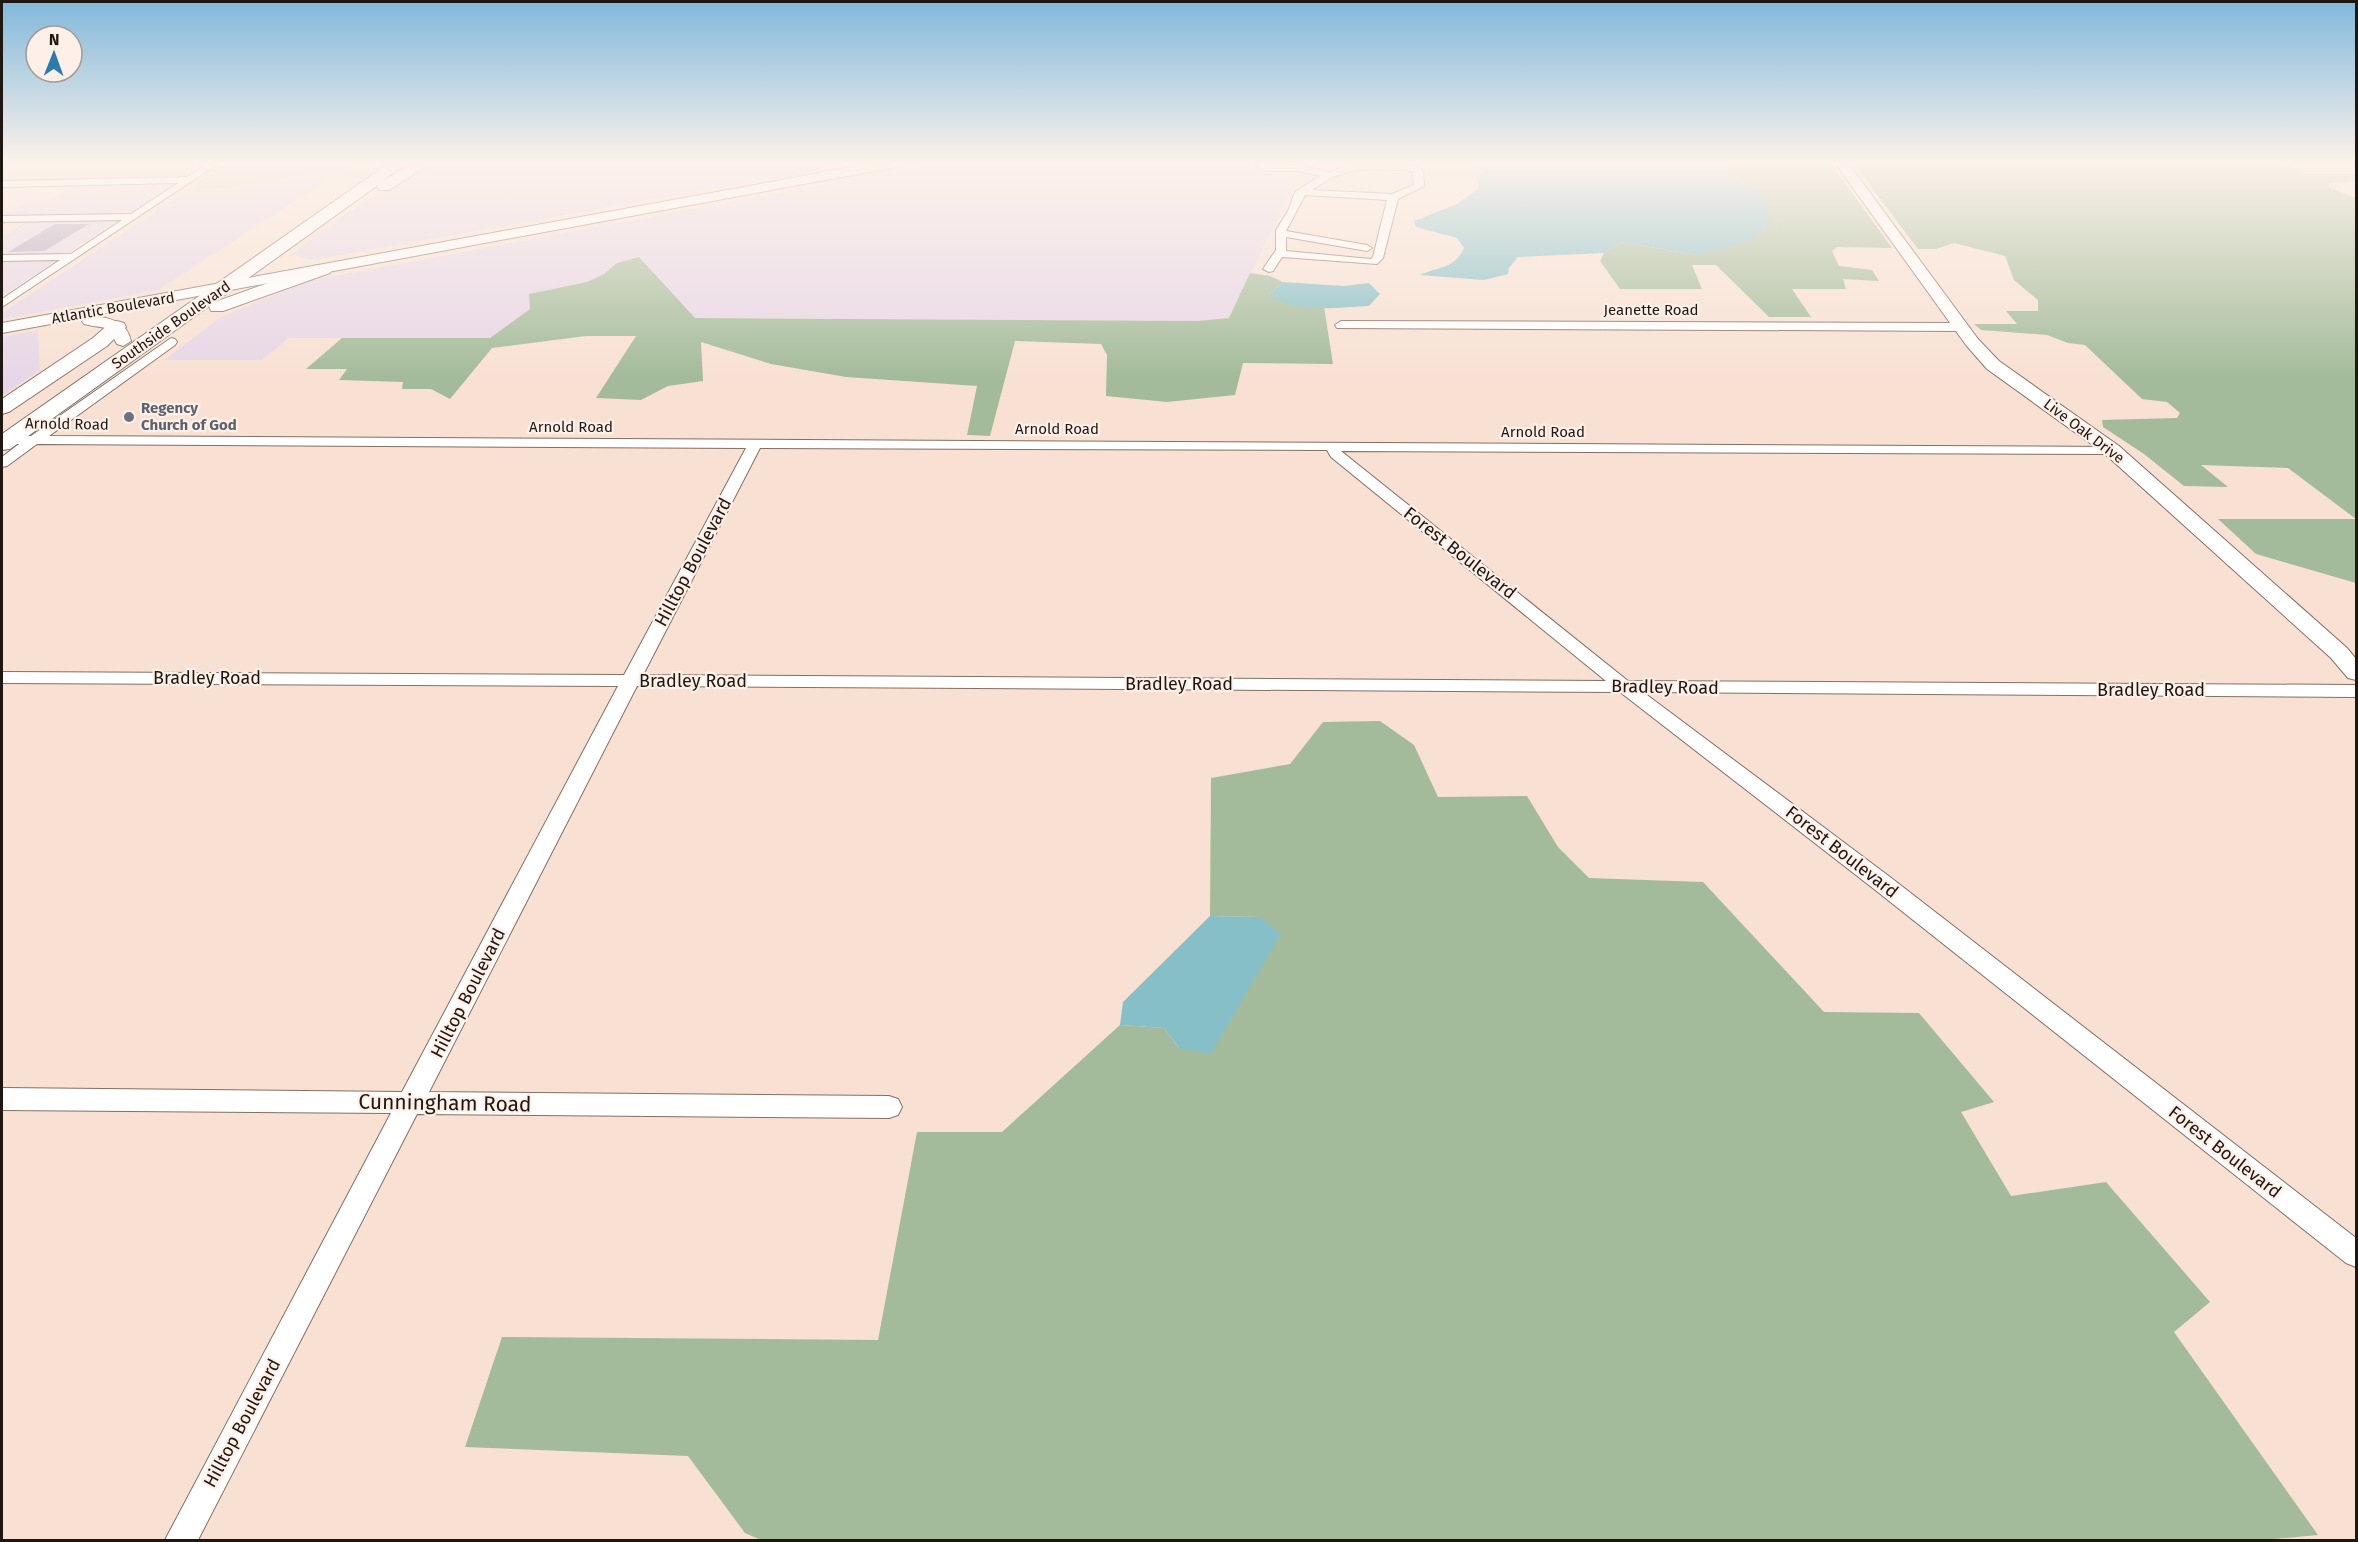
<svg xmlns="http://www.w3.org/2000/svg" width="2358" height="1542" font-family="'Fira Sans',sans-serif">
  <style>
    .commercial { fill: #e7d6e7 }
    .industrial { fill: #e5d5c3 }
    .green { fill: #a3bb9a }
    .water { fill: #86bfc7 }
    .building { fill: #b1a7bc }
    .lines { fill: none; stroke-linecap: round; stroke-linejoin: round }
    .minor-casing { stroke: #846f63; stroke-width: 2 }
    .major-casing { stroke: #846f63; stroke-width: 2 }
    .highway-casing { stroke: #846f63; stroke-width: 2 }
    .minor { fill: #fff; fill-rule: evenodd }
    .major { fill: #fff; fill-rule: evenodd }
    .highway { fill: #fff; fill-rule: evenodd }
    .worship-dot { fill: #6b7280; stroke: #fef0e8; stroke-width: 2 }
    .labels { text-anchor: middle; stroke-width: 4.5; stroke-linejoin: round; paint-order: stroke }
    .far-street-label { font-size: 15px; fill: #1f1712; stroke: #fef0e8 }
    .far-worship-label { font-size: 15px; font-weight: bold; fill: #5b616d; stroke: #fef0e8; text-anchor: start }
    .street-label { font-size: 18px; fill: #1f1712; stroke: #fef0e8 }
    .near-street-label { font-size: 21px; fill: #1f1712; stroke: #fef0e8 }
  </style>
  <rect width="100%" height="100%" fill="#f8e1d3"/>
  <path class="commercial" d="M429 163H854L313 260 291 255 342 216Z
    M941 163H1240L1259 173 1282 172 1288 182V196L1229 318 1199 321 694 318 639 257 617 263 604 274 587 282 530 294V309L490 338H289L262 360H164L221 317 308 281Z
    M345 169 158 290 2 319V313L188 190H213Z
    M185 177 2 296V237L36 216 2 215 27 201 48 200 73 186 128 185 138 178Z
    M38 330 40 370 2 396V337Z"/>
  <path class="industrial" d="M227 163H353L345 169 218 189 188 190Z"/>
  <path class="green" d="M1718 163 1831 164 1892 248 1837 247 1832 251 1839 266 1872 270 1879 281 1843 279 1846 289H1792L1811 317H1769L1716 265H1692L1702 289H1620L1600 261 1604 253 1621 242 1696 255 1757 191Z
    M1853 163H2285L2305 174H2356V181L2330 183 2328 187 2356 198V583L2256 554 2218 519H2356L2288 468 2201 465 2228 487 2184 486 2144 454 2103 427 2102 420 2177 418 2180 413 2167 402 2142 399 2085 345 2068 343 2047 335 1981 330 1974 324H2017L2006 311H2038V300L2014 280 2005 256 1954 243 1936 249H1918Z
    M639 257 695 318 1199 321 1229 318 1250 273 1270 276 1283 282 1269 294 1302 306 1324 307 1333 364 1243 363 1235 395 1167 402 1106 396 1107 355 1101 344 1015 341 990 436 967 435 977 386 846 377 771 364 701 342 703 381 668 386 641 400 596 398 636 336H586L492 348 450 399 431 389H402L403 382 339 380 347 369H306L342 338H490L530 309 529 294 587 282 604 274 617 263Z
    M1380 721 1414 745 1438 797 1527 796 1558 847 1589 878 1703 882 1824 1012 1919 1013 1994 1102 1961 1112 2011 1196 2106 1182 2210 1302 2174 1332 2318 1535 2263 1540H761L745 1533 688 1456 465 1447 502 1337 878 1340 917 1132H1002L1120 1025 1164 1028 1179 1048 1260 917 1210 916 1211 778 1290 764 1323 722Z"/>
  <path class="water" d="M1467 163H1718L1757 191 1768 208 1769 225 1750 241 1696 255 1621 242 1604 253 1518 257 1509 268 1508 274 1484 280 1420 275C1440 266 1454 269 1464 248L1457 238 1416 227 1414 221 1457 204 1478 189 1481 168Z
    M1283 282 1344 286 1369 283 1380 294 1369 306C1339 307 1293 315 1269 294Z
    M1210 916 1260 917 1281 934 1211 1054 1179 1048 1164 1028 1120 1025 1123 1002Z"/>
  <path class="building" d="M55 224H89L44 251 8 252Z"/>
  <g class="lines">
    <defs>
      <path id="minor" d="M208 163H219L2 307V299L60 260 2 261V255L71 254 122 220 2 222V216L131 214 178 183 2 187V181L187 177Z
        M1253 163 1298 165 1329 172 1356 163 1409 164 1423 170 1424 186 1398 199 1383 258 1377 264 1282 257 1273 271 1269 272 1263 269 1276 250V230L1288 211 1295 192 1320 176 1298 171H1265ZM1358 169 1408 170 1413 172 1414 185 1392 194 1312 190 1332 177ZM1305 195 1387 200 1373 257 1371 259 1286 251V237L1367 251 1372 248 1367 245 1286 231Z
        M1341 321 1961 323 1967 327 1961 331 1337 328 1335 325Z
        M171 338 175 339 177 342 175 345 49 436 2117 447 2119 450 2117 453 2112 454 1341 451 1628 681 2356 685V697L1643 692 1890 877 2356 1238V1267L2346 1263 1874 889 1620 692 637 686 429 1092 889 1096 898 1099 902 1107 898 1115 889 1118 417 1114 198 1540H165L391 1113 2 1110V1088L402 1092 618 686 2 683V672L624 675 746 448 37 444 7 466 2 467V457L19 444H2V436H31ZM760 448 1327 450 1331 457 1606 681 643 675Z"/>
      <path id="major" d="M874 163H902L896 167 90 316C108 317 127 321 131 341L123 346 117 344C105 322 108 330 84 324L82 321 89 317 2 333V323Z
        M1835 163H1848L1978 339 1999 361 2119 446 2347 648 2356 659V680L2348 678 2331 658 2105 454 1987 369 1966 345Z"/>
      <path id="highway" d="M389 163H406L381 182 414 163H432L389 190H379L377 187 378 185 215 302 318 265H330L333 269 330 273 223 311H211L209 306 10 449 2 450V434Z
        M117 321 124 323 126 327 107 346 9 412 2 414V399L93 338 110 323Z"/>
    </defs>
    <use href="#minor" class="minor-casing"/>
    <use href="#major" class="major-casing"/>
    <use href="#highway" class="highway-casing"/>
    <use href="#minor" class="minor"/>
    <use href="#major" class="major"/>
    <use href="#highway" class="highway"/>
  </g>
  <linearGradient id="sky" x2="0" y2="1"><stop stop-color="#81b8db"/><stop offset="0.43" stop-color="#fcf2eb"/><stop offset="1" stop-color="#fcf2eb" stop-opacity="0"/></linearGradient>
  <rect width="2358" height="379" fill="url(#sky)"/>
  <circle class="worship-dot" cx="129" cy="417" r="6"/>
  <g class="labels">
    <g class="far-street-label">
      <text transform="translate(113 308) rotate(-10)" y="5">Atlantic Boulevard</text>
      <text x="1651" y="315">Jeanette Road</text>
      <text transform="translate(171 325) rotate(-35)" y="5">Southside Boulevard</text>
      <text transform="translate(67 424) rotate(1)" y="5">Arnold Road</text>
      <text x="571" y="432">Arnold Road</text>
      <text x="1057" y="434">Arnold Road</text>
      <text transform="translate(2084 431) rotate(37)" y="5">Live Oak Drive</text>
      <text x="1543" y="437">Arnold Road</text>
    </g>
    <g class="far-worship-label">
      <text x="141" y="413">Regency<tspan x="141" dy="17">Church of God</tspan></text>
    </g>
    <g class="street-label">
      <text transform="translate(1460 553) rotate(38)" y="6">Forest Boulevard</text>
      <text transform="translate(693 562) rotate(-62)" y="6">Hilltop Boulevard</text>
      <text x="207" y="684">Bradley Road</text>
      <text x="693" y="687">Bradley Road</text>
      <text x="1179" y="690">Bradley Road</text>
      <text transform="translate(1665 687) rotate(1)" y="6">Bradley Road</text>
      <text x="2151" y="696">Bradley Road</text>
      <text transform="translate(1842 852) rotate(38)" y="6">Forest Boulevard</text>
      <text transform="translate(468 993) rotate(-63)" y="6">Hilltop Boulevard</text>
      <text transform="translate(2225 1152) rotate(38)" y="6">Forest Boulevard</text>
      <text transform="translate(242 1423) rotate(-62)" y="6">Hilltop Boulevard</text>
    </g>
    <g class="near-street-label">
      <text transform="translate(445 1103) rotate(1)" y="7">Cunningham Road</text>
    </g>
  </g>
  <rect width="2358" height="1542" fill="none" stroke="#1f1712" stroke-width="6"/>
  <g transform="translate(54 54) rotate(1)"><circle r="28" fill="#fef0e8" stroke="#a59992" stroke-width="1.5"/>
  <path d="M0-4.5L10 22L0 15L-10 22Z" fill="#2a7cad"/>
  <text y="-9" font-size="16" font-weight="bold" text-anchor="middle" fill="#1f1712">N</text>
  </g>
</svg>
